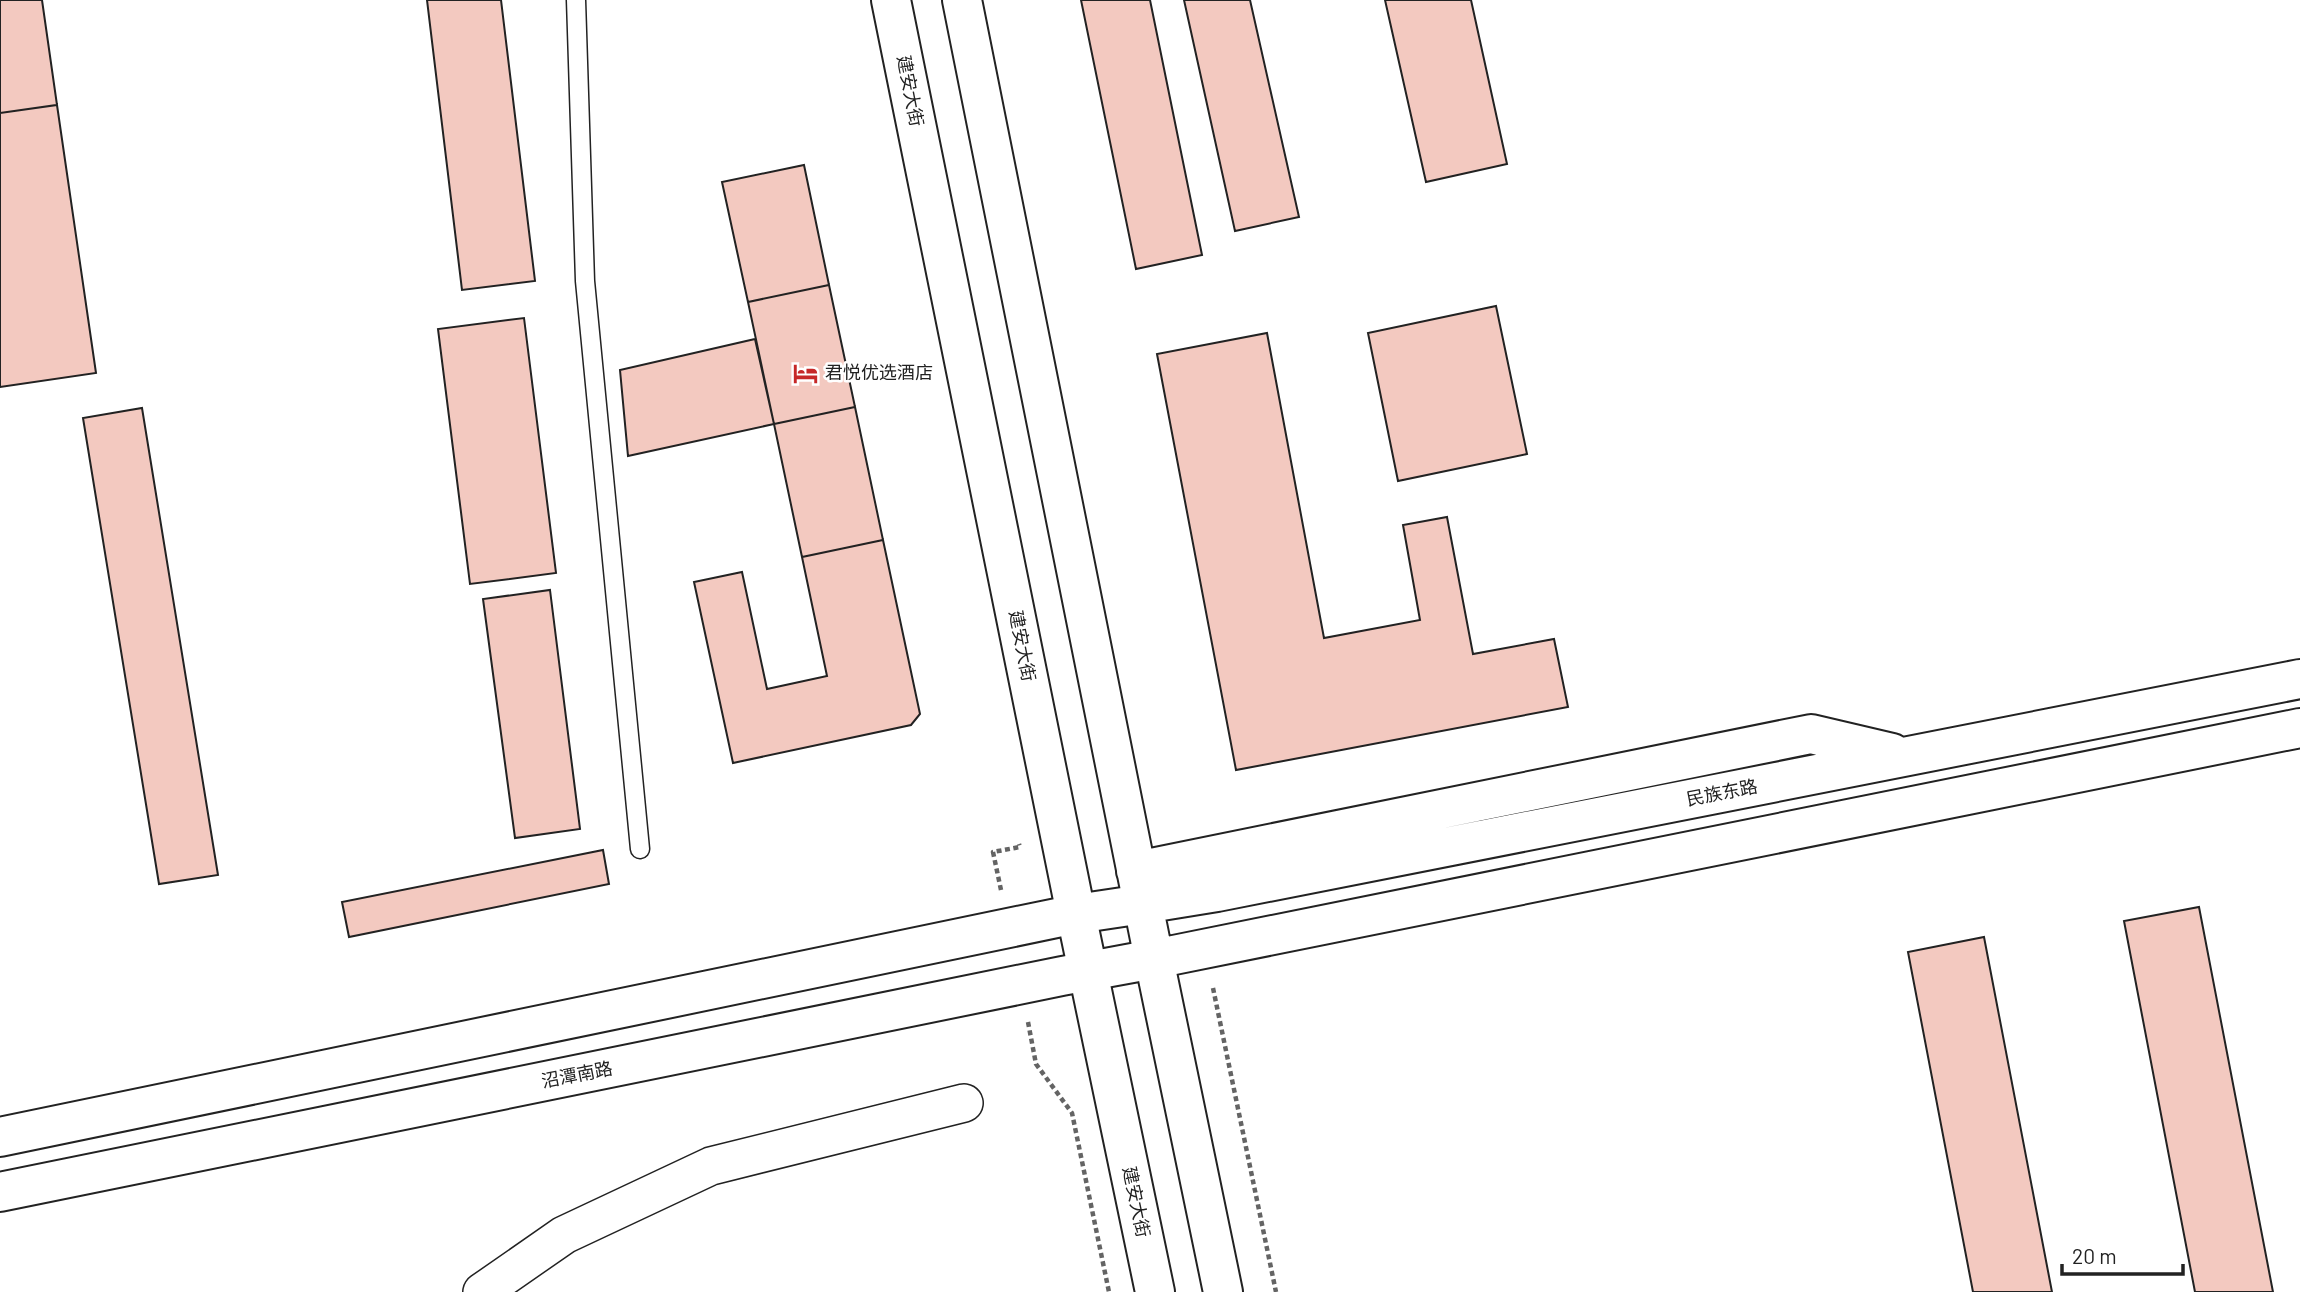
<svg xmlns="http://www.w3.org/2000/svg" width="2300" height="1292" font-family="Barlow,'Noto Sans SC',sans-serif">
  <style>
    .building { fill: #f3c9c0; stroke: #222; stroke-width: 2 }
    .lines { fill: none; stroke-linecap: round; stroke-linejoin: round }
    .lane-casing { stroke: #222; stroke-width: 21 }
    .street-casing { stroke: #222; stroke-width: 40 }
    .secondary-casing { stroke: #222; stroke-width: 42 }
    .primary-casing { stroke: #222; stroke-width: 42 }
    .path { stroke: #646464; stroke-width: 4.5; stroke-dasharray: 5 3.5; stroke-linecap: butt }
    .lane { stroke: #fff; stroke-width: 18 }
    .street { stroke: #fff; stroke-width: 37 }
    .secondary { stroke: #fff; stroke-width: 38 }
    .primary { stroke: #fff; stroke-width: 38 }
    .labels { text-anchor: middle; stroke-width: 5; stroke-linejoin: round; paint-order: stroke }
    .street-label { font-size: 18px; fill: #222; stroke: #fff }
    .poi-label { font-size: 18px; fill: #222; stroke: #fff; text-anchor: start }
  </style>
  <rect width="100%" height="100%" fill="#fff"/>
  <path class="building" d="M0 0H42L57 105 0 113Z
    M427 0H501L535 281 462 290Z
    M1081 0H1150L1202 255 1136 269Z
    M1184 0H1250L1299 217 1235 231Z
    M1385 0H1471L1507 164 1426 182Z
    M57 105 96 373 0 387V113Z
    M804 165 829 285 748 302 722 182Z
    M829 285 855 407 774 424 748 302Z
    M1496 306 1527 454 1398 481 1368 333Z
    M524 318 556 573 470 584 438 329Z
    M1267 333 1324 638 1420 620 1403 525 1447 517 1473 654 1554 639 1568 707 1236 770 1157 354Z
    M755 339 774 424 628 456 620 370Z
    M855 407 883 540 802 557 774 424Z
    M142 408 218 875 159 884 83 418Z
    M883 540 920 714 911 725 733 763 694 582 742 572 767 689 827 676 802 557Z
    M550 590 580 829 515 838 483 599Z
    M603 850 609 884 349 937 342 902Z
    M2199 907 2273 1292H2195L2124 921Z
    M1984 937 2052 1292H1973L1908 952Z"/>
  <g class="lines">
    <defs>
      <path id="lane" d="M576 0 585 281 640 849"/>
      <path id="street" d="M482 1292 564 1235 711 1166 964 1103"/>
      <path id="secondary" d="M891 0 1076 914 1155 1292
        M962 0 1154 959 1223 1292
        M1136 871 1811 734 1892 753
        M1143 904 1217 892 2300 679
        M1154 959 2300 728"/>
      <path id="primary" d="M0 1137 1076 914 1143 904
        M0 1192 1062 976 1154 959"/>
    </defs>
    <use href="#lane" class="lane-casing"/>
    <use href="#street" class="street-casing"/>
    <use href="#secondary" class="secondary-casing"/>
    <use href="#primary" class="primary-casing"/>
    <path class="path" d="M1001 890 993 852 1020 847 1019 844
      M1213 988 1276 1292
      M1028 1022 1036 1064 1072 1113 1109 1292"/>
    <use href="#lane" class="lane"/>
    <use href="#street" class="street"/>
    <use href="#secondary" class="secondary"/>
    <use href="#primary" class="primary"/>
  </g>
  <defs>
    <symbol id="hotel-bare" viewBox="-9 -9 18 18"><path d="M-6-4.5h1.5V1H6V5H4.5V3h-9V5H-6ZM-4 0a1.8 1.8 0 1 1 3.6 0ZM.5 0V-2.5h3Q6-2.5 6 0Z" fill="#c62828" stroke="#fff" stroke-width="2.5" paint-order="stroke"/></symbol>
  </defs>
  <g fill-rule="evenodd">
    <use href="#hotel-bare" x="788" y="356" width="35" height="35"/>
  </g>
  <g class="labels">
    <g class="street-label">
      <text transform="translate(910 91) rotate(79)" y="6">建安大街</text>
      <text transform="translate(1022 646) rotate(79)" y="6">建安大街</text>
      <text transform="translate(1722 793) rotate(-11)" y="6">民族东路</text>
      <text transform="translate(577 1075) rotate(-11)" y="6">沼潭南路</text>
      <text transform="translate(1136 1202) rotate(78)" y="6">建安大街</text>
    </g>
    <g class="poi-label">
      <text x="825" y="379">君悦优选酒店</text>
    </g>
  </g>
  <path d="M2062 1264v10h121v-10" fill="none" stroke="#222222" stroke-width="3.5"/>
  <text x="2072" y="1264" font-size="21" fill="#222222" stroke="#ffffff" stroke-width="5" paint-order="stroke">20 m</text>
</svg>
